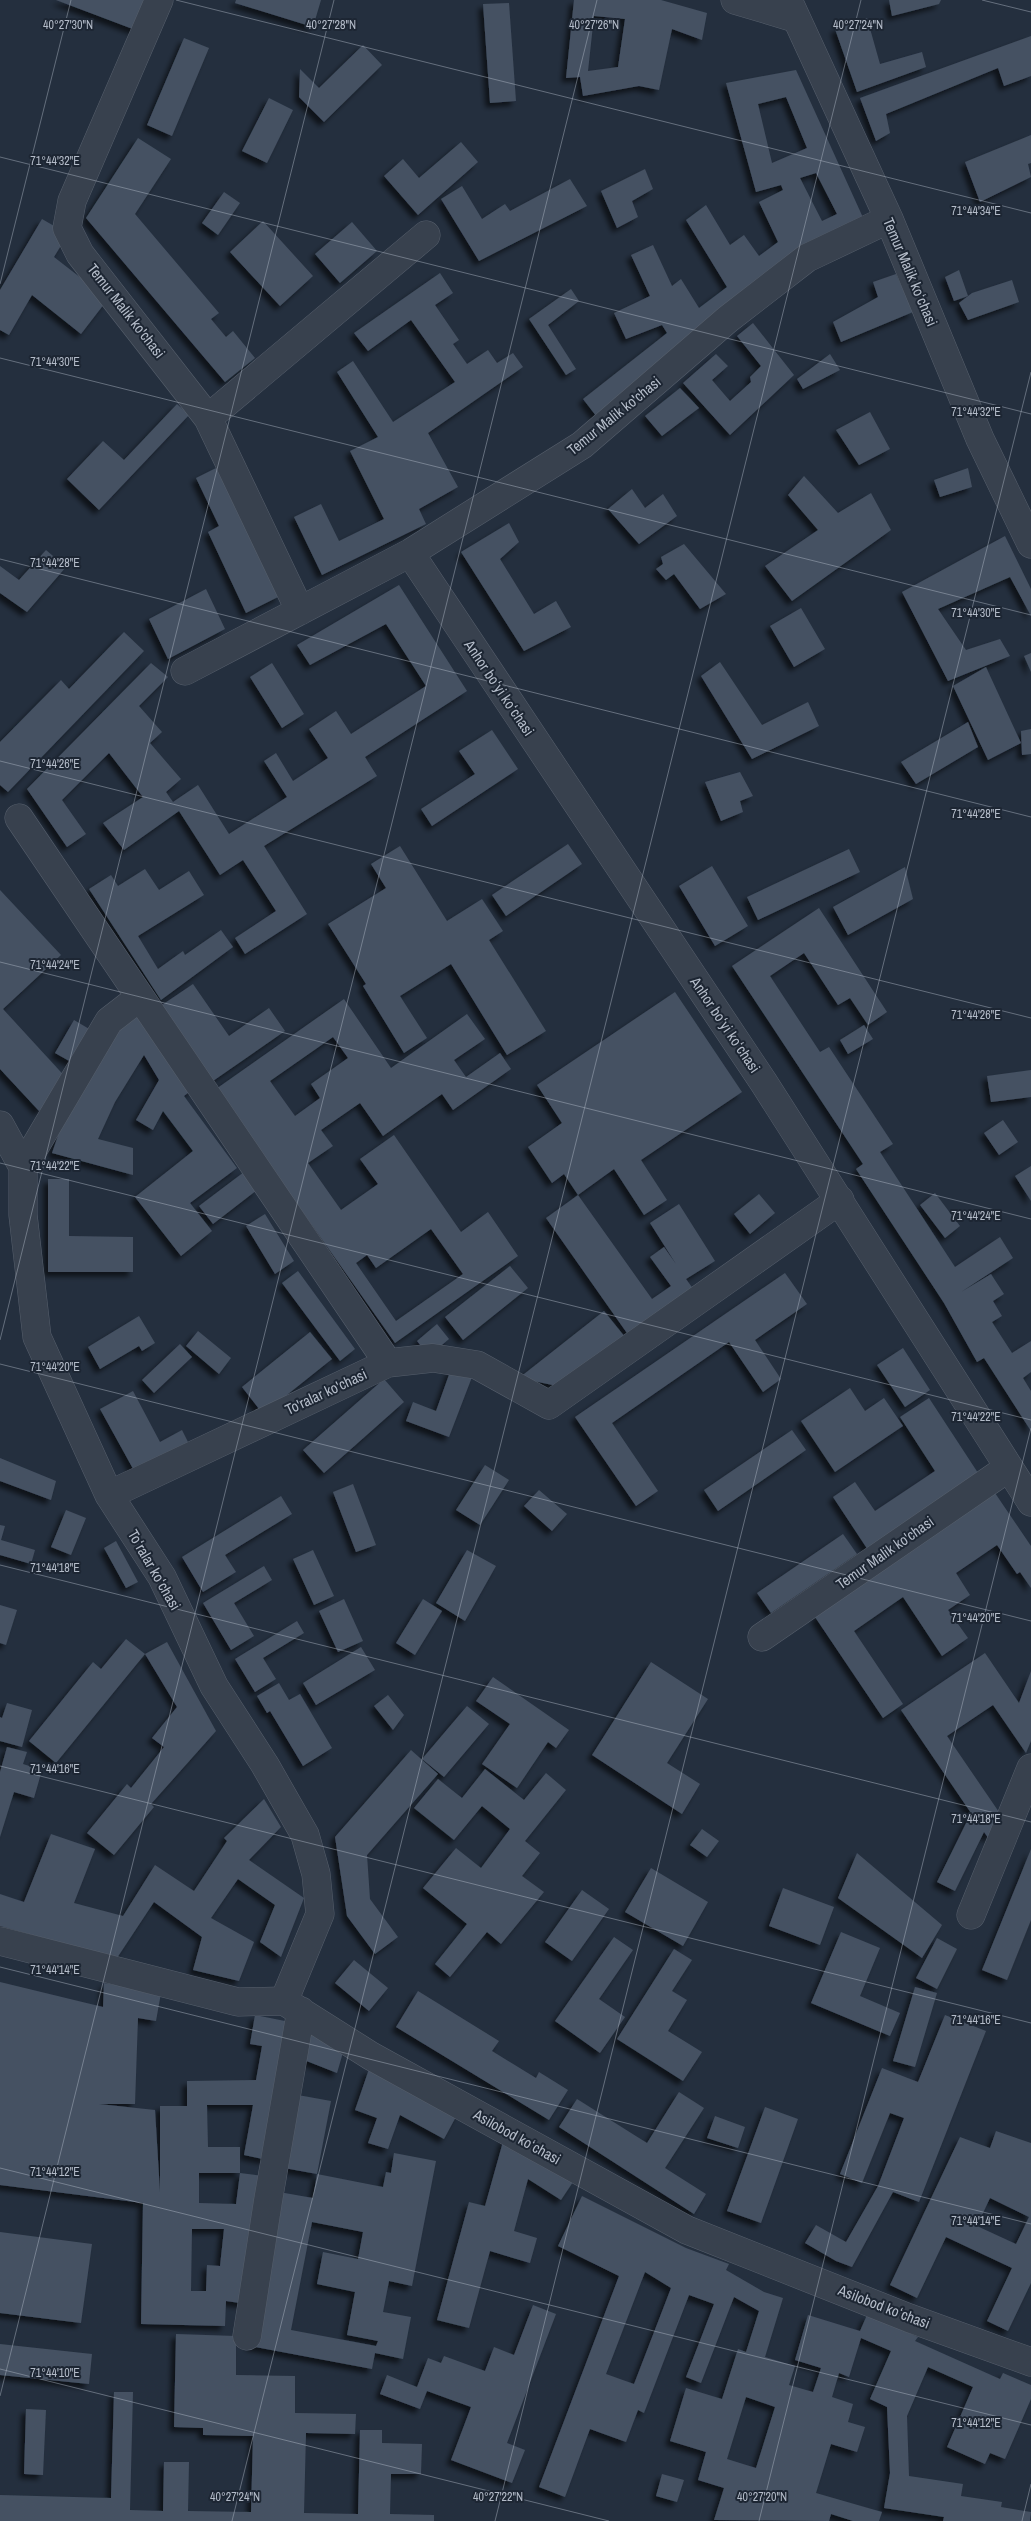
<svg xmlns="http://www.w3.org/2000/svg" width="1031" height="2521" font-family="'Archivo Narrow',sans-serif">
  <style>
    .building { fill: #455162; fill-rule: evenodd; filter: url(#shadow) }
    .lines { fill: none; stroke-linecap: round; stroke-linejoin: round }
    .minor-casing { stroke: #565f6c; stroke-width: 29 }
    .minor { stroke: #38414e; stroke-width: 28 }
    .ticks { fill: none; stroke: #b4bcc9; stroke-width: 1; stroke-opacity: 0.45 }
    .labels { text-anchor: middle; stroke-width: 4; stroke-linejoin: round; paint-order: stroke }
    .street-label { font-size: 15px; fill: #b4bcc9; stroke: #1d2633 }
    .ticks-label { font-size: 12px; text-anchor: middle; fill: #b4bcc9; stroke: #1d2633; stroke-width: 4; stroke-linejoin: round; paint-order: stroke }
  </style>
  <defs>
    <filter id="shadow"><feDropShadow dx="-4.5" dy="4.5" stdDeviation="2.5" flood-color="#0009"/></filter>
  </defs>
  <rect width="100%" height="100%" fill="#242f3e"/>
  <path class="building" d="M56 0H150L138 31Z
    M236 0H321L313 27 235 3Z
    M574 0H661L707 13 702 40 672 29 659 90 639 86 583 96 580 77 566 78ZM594 16 625 19 618 67 588 71Z
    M889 0H941L939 4 892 16Z
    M509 3 516 101 490 103 483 4Z
    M867 18 880 64 922 52 926 67 857 92 835 29Z
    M1031 36V76L1004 86 998 68 886 114 890 133 876 141 860 98Z
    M184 38 209 48 172 136 147 125Z
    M363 45 382 65 324 122 299 97 300 69 319 88Z
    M796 70 865 222 600 421 583 399 667 333 662 325 626 339 614 313 650 296 631 255 653 245 672 286 681 279 699 308 727 287 686 220 706 205 730 245 744 235 759 256 778 242 759 202 783 190 781 185 756 192 726 83ZM786 97 807 148 772 163 758 104ZM816 173 837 214 822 221 800 178Z
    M269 98 293 110 267 163 242 151Z
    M1031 135V163L1028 164 1031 177 980 202 965 162Z
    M138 138 171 159 135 214 219 313 211 319 226 337 233 331 255 358 225 382 86 218Z
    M461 142 478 162 418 215 384 176 403 159 419 178Z
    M645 169 653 189 632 201 638 217 617 228 601 191Z
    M570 179 587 206 479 261 441 199 462 186 482 219 505 204 510 211Z
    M224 192 240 203 218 235 202 223Z
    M42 219 68 234 54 257 108 299 81 334 32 295 9 335 0 330V290Z
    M263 221 313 276 280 306 230 252Z
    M352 222 377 251 340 283 315 254Z
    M959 270 968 296 954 301 945 277Z
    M440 273 453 293 435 305 459 340 453 344 467 364 488 350 497 363 513 353 523 367 428 433 458 487 419 509 426 524 322 575 294 517 321 504 339 541 384 519 350 451 378 437 337 372 353 361 393 422 455 382 411 320 368 351 354 333Z
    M896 274 913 312 841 342 833 322 878 297 873 282Z
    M1012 280 1019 302 968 320 959 303 972 293Z
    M571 289 579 301 548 325 576 369 566 375 529 319Z
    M753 323 794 375 730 435 683 383 716 354 728 366 712 380 730 401 751 382 750 377 761 366 737 336Z
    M830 354 840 370 803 389 797 379Z
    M680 388 699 408 662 436 645 416Z
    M177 404 189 415 99 510 67 479 103 441 124 460Z
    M870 412 890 449 859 465 836 430Z
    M218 467 280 596 246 613 208 532 219 526 196 478Z
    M968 468 972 487 940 497 934 480Z
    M804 476 838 513 871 493 891 530 792 601 765 566 818 530 788 495Z
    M632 489 645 508 663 494 677 516 639 544 608 509Z
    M509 523 519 542 500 559 534 614 556 601 571 627 524 651 461 552Z
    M1005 536 1031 589V616L1010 577 938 609 966 650 1000 639 1010 656 948 681 902 592Z
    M684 544 726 594 700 609 674 574 666 580 656 569 663 564 661 557Z
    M46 550 66 567 27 612 0 593V566L19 580Z
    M399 585 467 691 365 757 377 776 264 846 307 914 245 954 235 938 276 911 243 860 220 875 179 811 124 850 103 823 143 797 109 753 62 800 86 834 67 847 27 789 151 663 168 677 139 706 162 732 150 743 181 779 166 792 173 802 198 785 229 834 287 797 264 761 276 753 293 781 328 758 309 729 336 711 351 734 426 686 386 624 310 665 297 645Z
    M206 589 225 629 168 659 149 619Z
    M801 608 825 649 794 667 770 626Z
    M124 632 144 651 8 792 0 785V742L61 680 69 689Z
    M1031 653V672L1024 656Z
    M720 662 762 725 808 702 819 726 752 759 701 676Z
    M272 663 304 714 282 728 250 677Z
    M986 667 1021 743 988 760 953 686Z
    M968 722 978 747 916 784 901 762Z
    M1031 729V754L1022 755 1021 731Z
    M492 730 518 769 432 826 421 809 475 774 459 751Z
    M740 772 753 796 740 801 743 812 721 821 705 782Z
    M568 844 582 864 506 916 492 895Z
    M400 846 447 921 482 899 503 931 489 940 546 1031 507 1055 451 964 400 996 427 1038 404 1053 363 986 366 984 328 924 386 888 371 864Z
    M849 849 860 872 758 920 747 897Z
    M712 866 748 926 715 946 679 886Z
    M905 867 913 899 848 935 833 907Z
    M145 869 159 890 189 871 204 895 138 936 158 969 183 951 185 955 221 930 233 947 161 1000 89 889 111 875 118 886Z
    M0 890 61 955 3 1009 70 1082 39 1111 0 1069Z
    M819 908 887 1012 868 1025 850 998 838 1005 804 953 770 976 820 1052 829 1047 893 1144 880 1152 955 1267 1000 1237 1013 1258 961 1292 991 1274 1004 1294 993 1301 1002 1316 992 1322 1012 1353 1031 1341V1372L1023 1378 1031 1391V1431L984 1358 977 1362 944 1303 856 1169 863 1164 732 966Z
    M193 984 229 1036 269 1008 285 1031 213 1081 162 1005Z
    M675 992 742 1092 641 1160 667 1200 644 1215 614 1169 578 1195 564 1174 552 1183 528 1147 562 1123 537 1085Z
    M344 999 391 1068 467 1014 485 1039 454 1060 466 1077 500 1053 511 1069 453 1110 442 1094 383 1136 360 1103 321 1130 333 1146 308 1163 341 1210 378 1184 360 1159 394 1135 461 1232 488 1212 518 1256 395 1343 216 1089ZM333 1037 348 1058 311 1084 320 1098 295 1116 270 1081ZM431 1229 463 1274 396 1321 356 1263 367 1255 376 1268Z
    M146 1013 193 1089 184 1096 237 1168 190 1203 212 1231 181 1256 135 1197 193 1151 163 1111 153 1130 136 1120 159 1080 144 1055 115 1102 98 1139 133 1148V1175L52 1153 76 1083 120 1021Z
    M74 1020 96 1033 78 1066 55 1053Z
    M864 1025 873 1039 848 1054 840 1040Z
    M1031 1070V1097L991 1102 987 1076Z
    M1003 1120 1018 1142 999 1155 984 1133Z
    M1031 1166V1201L1015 1176Z
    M244 1172 257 1190 213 1224 199 1206Z
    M48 1179H69V1236L133 1237V1272H48Z
    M935 1193 960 1226 945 1238 920 1205Z
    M759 1194 775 1213 750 1234 734 1214Z
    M578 1195 652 1299 671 1286 650 1257 664 1247 676 1264 650 1223 679 1204 715 1261 686 1279 694 1290 629 1336 546 1218Z
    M265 1214 294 1261 275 1274 246 1226Z
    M510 1266 528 1288 463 1340 445 1317Z
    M298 1271 355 1349 340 1361 282 1283Z
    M785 1273 807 1304 755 1340 781 1379 763 1392 729 1342 612 1423 658 1491 636 1506 575 1417Z
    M604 1311 625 1337 562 1387 519 1378Z
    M139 1316 155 1343 142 1351 139 1346 100 1369 88 1347Z
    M437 1324 449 1339 429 1356 417 1341Z
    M198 1331 231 1358 219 1374 186 1346Z
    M310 1332 332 1359 263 1414 242 1387Z
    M180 1344 192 1357 154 1393 142 1380Z
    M903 1348 930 1390 905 1407 877 1365Z
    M451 1369 472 1377 449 1437 406 1421 413 1402 436 1411Z
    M384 1379 404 1402 324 1473 303 1450Z
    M850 1388 865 1411 884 1398 903 1426 835 1472 801 1421Z
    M133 1391 160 1442 182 1430 190 1446 137 1476 100 1409Z
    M929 1398 980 1476 868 1550 833 1497 855 1482 875 1511 935 1471 900 1417Z
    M792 1430 806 1450 718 1511 704 1490Z
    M0 1458 56 1481 51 1500 0 1481Z
    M485 1465 509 1480 480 1525 456 1510Z
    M353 1484 376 1545 356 1552 333 1492Z
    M539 1490 567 1514 552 1531 524 1506Z
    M995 1493 1031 1546V1588L1020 1572 1017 1574 997 1545 956 1573 970 1595 948 1610 968 1638 942 1656 903 1597 854 1631 903 1704 883 1718 815 1617Z
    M281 1496 292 1514 225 1555 236 1572 203 1592 182 1557Z
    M66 1510 86 1518 71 1555 51 1547Z
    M0 1525 5 1526 1 1540 35 1550 31 1564 0 1555Z
    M843 1534 857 1554 771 1613 757 1593Z
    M116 1541 138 1582 126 1588 104 1548Z
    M313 1550 334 1596 314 1605 293 1559Z
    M467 1550 496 1566 465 1621 436 1603Z
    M264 1566 272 1580 234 1603 254 1636 231 1650 203 1603Z
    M344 1599 363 1641 338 1652 319 1611Z
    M423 1599 442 1611 415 1655 396 1643Z
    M0 1605 17 1610 6 1645 0 1643Z
    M297 1621 304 1633 263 1658 276 1679 255 1692 235 1659Z
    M126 1639 145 1654 56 1763 29 1741 93 1662 101 1669Z
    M167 1642 216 1731 151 1804 154 1807 114 1855 87 1833 127 1784 131 1788 164 1747 152 1738 177 1707 145 1654Z
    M361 1647 375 1670 316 1705 303 1683Z
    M985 1653 1019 1703 1031 1671V1741L1026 1753 993 1705 947 1736 1001 1815 989 1839 984 1832 955 1891 937 1882 971 1813 901 1710Z
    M651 1662 708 1699 667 1763 700 1784 682 1814 592 1755Z
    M493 1677 569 1730 556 1748 548 1742 517 1788 482 1764 510 1724 476 1701Z
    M279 1683 289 1700 300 1694 332 1748 303 1766 270 1711 267 1713 257 1696Z
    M388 1695 404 1715 393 1730 374 1706Z
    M7 1703 32 1710 22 1747 0 1741V1717L2 1718Z
    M467 1706 489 1724 444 1777 422 1759Z
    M7 1747 27 1752 23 1764 42 1770 34 1798 14 1792 0 1837V1772Z
    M411 1750 438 1774 367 1855 370 1899 398 1937 375 1954 347 1916 335 1837Z
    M485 1769 524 1800 546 1773 566 1790 525 1841 540 1853 522 1876 544 1892 501 1944 487 1932 450 1977 435 1964 467 1924 423 1888 456 1848 481 1868 510 1829 482 1806 454 1840 414 1808 438 1779 462 1798Z
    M264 1799 281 1827 249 1860 304 1898 281 1957 260 1942 275 1905 238 1879 211 1918 254 1942 239 1981 193 1970 202 1937 154 1902 117 1958 0 1926V1894L24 1902 51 1834 95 1849 74 1903 123 1916 155 1865 194 1891 227 1841 224 1838Z
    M702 1829 719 1841 707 1857 690 1845Z
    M1031 1849V1920L1007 1980 982 1970Z
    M857 1853 942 1925 922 1958 838 1898Z
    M651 1868 708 1902 683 1946 625 1912Z
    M783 1888 834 1907 820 1945 769 1926Z
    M582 1890 609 1909 572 1961 545 1942Z
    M841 1932 880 1948 860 1996 900 2013 890 2036 811 2003Z
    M614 1937 633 1950 599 1999 625 2017 600 2053 555 2021Z
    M937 1938 957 1949 937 1989 916 1978Z
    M674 1949 692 1960 672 1991 687 2000 668 2031 702 2052 683 2081 617 2039Z
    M354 1960 388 1988 369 2011 335 1983Z
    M0 1982 103 2007 104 1983 161 1993 156 2021 138 2018 135 2104H99L155 2110 160 2192V2106H187V2081L256 2080 262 2046 250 2044 255 2015 290 2022 267 2160 244 2155 253 2105H207L208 2147H240V2173H199V2203L236 2204 240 2173 264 2176 247 2304 226 2301 225 2326 141 2324 143 2203 0 2185ZM192 2229H224L220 2266 207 2265 206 2291H191Z
    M915 1987 937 1993 915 2067 893 2061Z
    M418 1991 499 2041 492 2051 536 2078 539 2072 568 2090 549 2120 396 2027Z
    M945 2015 986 2031 919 2202 893 2192 852 2267 836 2261 805 2243 816 2225 846 2242 878 2186 904 2118 890 2113 862 2183 840 2174 882 2068 918 2082Z
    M309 2034 344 2049 337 2073 304 2060Z
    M369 2069 458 2113 444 2139 400 2115 388 2149 368 2143 377 2118 355 2110Z
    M679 2092 704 2108 665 2168 706 2194 694 2214 559 2127 577 2099 647 2143Z
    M298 2095 331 2101 317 2174 284 2168Z
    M765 2107 798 2119 761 2223 727 2211Z
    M715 2116 745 2127 738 2148 707 2138Z
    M996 2131 1031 2143V2283L1008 2331 987 2321 1012 2268 946 2237 917 2298 890 2285 960 2137 990 2148ZM990 2198 1029 2217 1016 2244 977 2226Z
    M504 2138 573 2182 561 2200 528 2179 514 2231 537 2238 530 2263 490 2251 469 2328 437 2320 469 2202 485 2206Z
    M394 2153 436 2161 412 2286 389 2281 383 2312 411 2317 403 2359 375 2353 372 2369 250 2346 279 2192 313 2198 317 2174 383 2187 386 2172 391 2173ZM312 2222 363 2232 358 2259 323 2252 317 2284 355 2292 347 2335 378 2341 376 2346 291 2330Z
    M582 2196 686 2248 729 2264 726 2270 764 2292 783 2298 765 2357 795 2366 789 2385 813 2392 821 2368 795 2360 808 2315 860 2331 867 2315 918 2337 915 2341 1000 2379 1003 2373 1031 2385V2399L1005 2459 990 2453 985 2464 947 2447 973 2387 928 2367 907 2416 909 2476 963 2484 961 2496 1002 2502 1001 2507 1031 2512 1030 2521H943L944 2517 884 2508 890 2473 887 2407 870 2399 891 2351 861 2338 849 2377 839 2373 832 2397 853 2404 848 2422 865 2427 857 2452 831 2444 816 2493 882 2512 879 2521H853L831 2514 829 2521 714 2520 724 2488 698 2480 706 2452 670 2441 686 2388 722 2399 738 2349 746 2352 759 2311 734 2297 701 2383 686 2377 714 2304 689 2295 644 2413 638 2410 626 2442 590 2429 565 2497 539 2487 619 2276 558 2246ZM645 2272 671 2288 634 2384 606 2374ZM746 2397 775 2407 756 2468 727 2459Z
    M0 2232 92 2244 81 2323 0 2313Z
    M533 2305 556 2314 507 2443 525 2450 512 2483 451 2460 471 2407 427 2391 420 2409 380 2394 387 2375 417 2387 428 2358 441 2363 444 2356 485 2371 494 2347 514 2355Z
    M176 2334 236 2336V2375L295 2376V2413L356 2414 355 2434 306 2433 304 2513 358 2514 360 2430H382V2443L422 2444 421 2474H391L390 2514 434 2515V2521H0V2495L111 2498 114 2392H133L130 2510 163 2511 164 2462H189L188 2511 251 2512 253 2436 203 2435V2428L174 2427Z
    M0 2344 92 2354 89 2384 0 2375Z
    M26 2409 46 2410 43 2475 24 2474Z
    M662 2474 684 2480 677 2502 656 2496Z"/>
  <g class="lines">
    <defs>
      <path id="minor" d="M159 0 72 201 67 228 80 254 208 418 300 611
        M735 0 795 18
        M788 0 889 219 980 439 1031 544
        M208 418 426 235
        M410 553 764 1083 1031 1502
        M185 671 410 553 582 445 728 319 807 258 889 219
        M19 818 388 1363
        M0 1125 23 1167V1215L37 1337 109 1495 162 1577 214 1686 265 1765 305 1835 316 1874 320 1914 284 2001
        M23 1167 109 1021 140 997
        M109 1495 388 1363 433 1358 477 1365 549 1405 840 1200
        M762 1637 1008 1468
        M971 1915 1031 1768
        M0 1941 238 2002 284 2001 371 2056 687 2230 909 2318 1031 2362
        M247 2336 268 2201 301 2011"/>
    </defs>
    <use href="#minor" class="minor-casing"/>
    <use href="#minor" class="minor"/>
  </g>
  <path class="ticks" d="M176 0 1031 213M982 0 1031 12M0 157 1031 414M0 284 71 0M0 358 1031 615M0 559 1031 817M0 761 1031 1018M0 962 1031 1219M0 1163 1031 1420M0 1340 334 0M0 1364 1031 1621M0 1565 1031 1822M0 1766 1031 2023M0 1967 1031 2224M0 2168 1031 2425M0 2369 609 2521M0 2396 597 0M232 2521 861 0M495 2521 1031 372M759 2521 1031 1428M1022 2521 1031 2484"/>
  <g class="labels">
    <g class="street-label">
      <text transform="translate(910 272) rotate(67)" y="5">Temur Malik koʻchasi</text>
      <text transform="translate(126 311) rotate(52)" y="5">Temur Malik ko'chasi</text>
      <text transform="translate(614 416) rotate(-39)" y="5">Temur Malik ko'chasi</text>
      <text transform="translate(499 688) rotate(56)" y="5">Anhor boʻyi koʻchasi</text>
      <text transform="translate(725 1025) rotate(56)" y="5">Anhor boʻyi koʻchasi</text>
      <text transform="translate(326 1392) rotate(-25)" y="5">To'ralar ko'chasi</text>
      <text transform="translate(885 1553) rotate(-35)" y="5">Temur Malik ko'chasi</text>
      <text transform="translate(154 1570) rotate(60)" y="5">Toʻralar koʻchasi</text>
      <text transform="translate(517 2137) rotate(29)" y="5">Asilobod koʻchasi</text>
      <text transform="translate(884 2307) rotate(21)" y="5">Asilobod koʻchasi</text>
    </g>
  </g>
  <g class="ticks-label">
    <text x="68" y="29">40°27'30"N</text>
    <text x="331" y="29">40°27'28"N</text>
    <text x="594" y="29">40°27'26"N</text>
    <text x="858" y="29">40°27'24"N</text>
    <text x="55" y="165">71°44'32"E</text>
    <text x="976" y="215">71°44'34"E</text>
    <text x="55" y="366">71°44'30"E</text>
    <text x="976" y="416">71°44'32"E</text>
    <text x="55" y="567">71°44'28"E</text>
    <text x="976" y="617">71°44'30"E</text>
    <text x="55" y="768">71°44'26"E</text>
    <text x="976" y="818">71°44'28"E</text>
    <text x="55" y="969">71°44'24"E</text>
    <text x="976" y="1019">71°44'26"E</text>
    <text x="55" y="1170">71°44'22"E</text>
    <text x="976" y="1220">71°44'24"E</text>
    <text x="55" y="1371">71°44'20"E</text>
    <text x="976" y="1421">71°44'22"E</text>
    <text x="55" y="1572">71°44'18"E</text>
    <text x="976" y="1622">71°44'20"E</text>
    <text x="55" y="1773">71°44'16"E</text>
    <text x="976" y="1823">71°44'18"E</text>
    <text x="55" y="1974">71°44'14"E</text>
    <text x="976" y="2024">71°44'16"E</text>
    <text x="55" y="2176">71°44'12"E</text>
    <text x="976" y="2225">71°44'14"E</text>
    <text x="55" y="2377">71°44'10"E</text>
    <text x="976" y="2427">71°44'12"E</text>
    <text x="235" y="2501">40°27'24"N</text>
    <text x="498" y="2501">40°27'22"N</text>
    <text x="762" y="2501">40°27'20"N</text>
  </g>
</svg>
